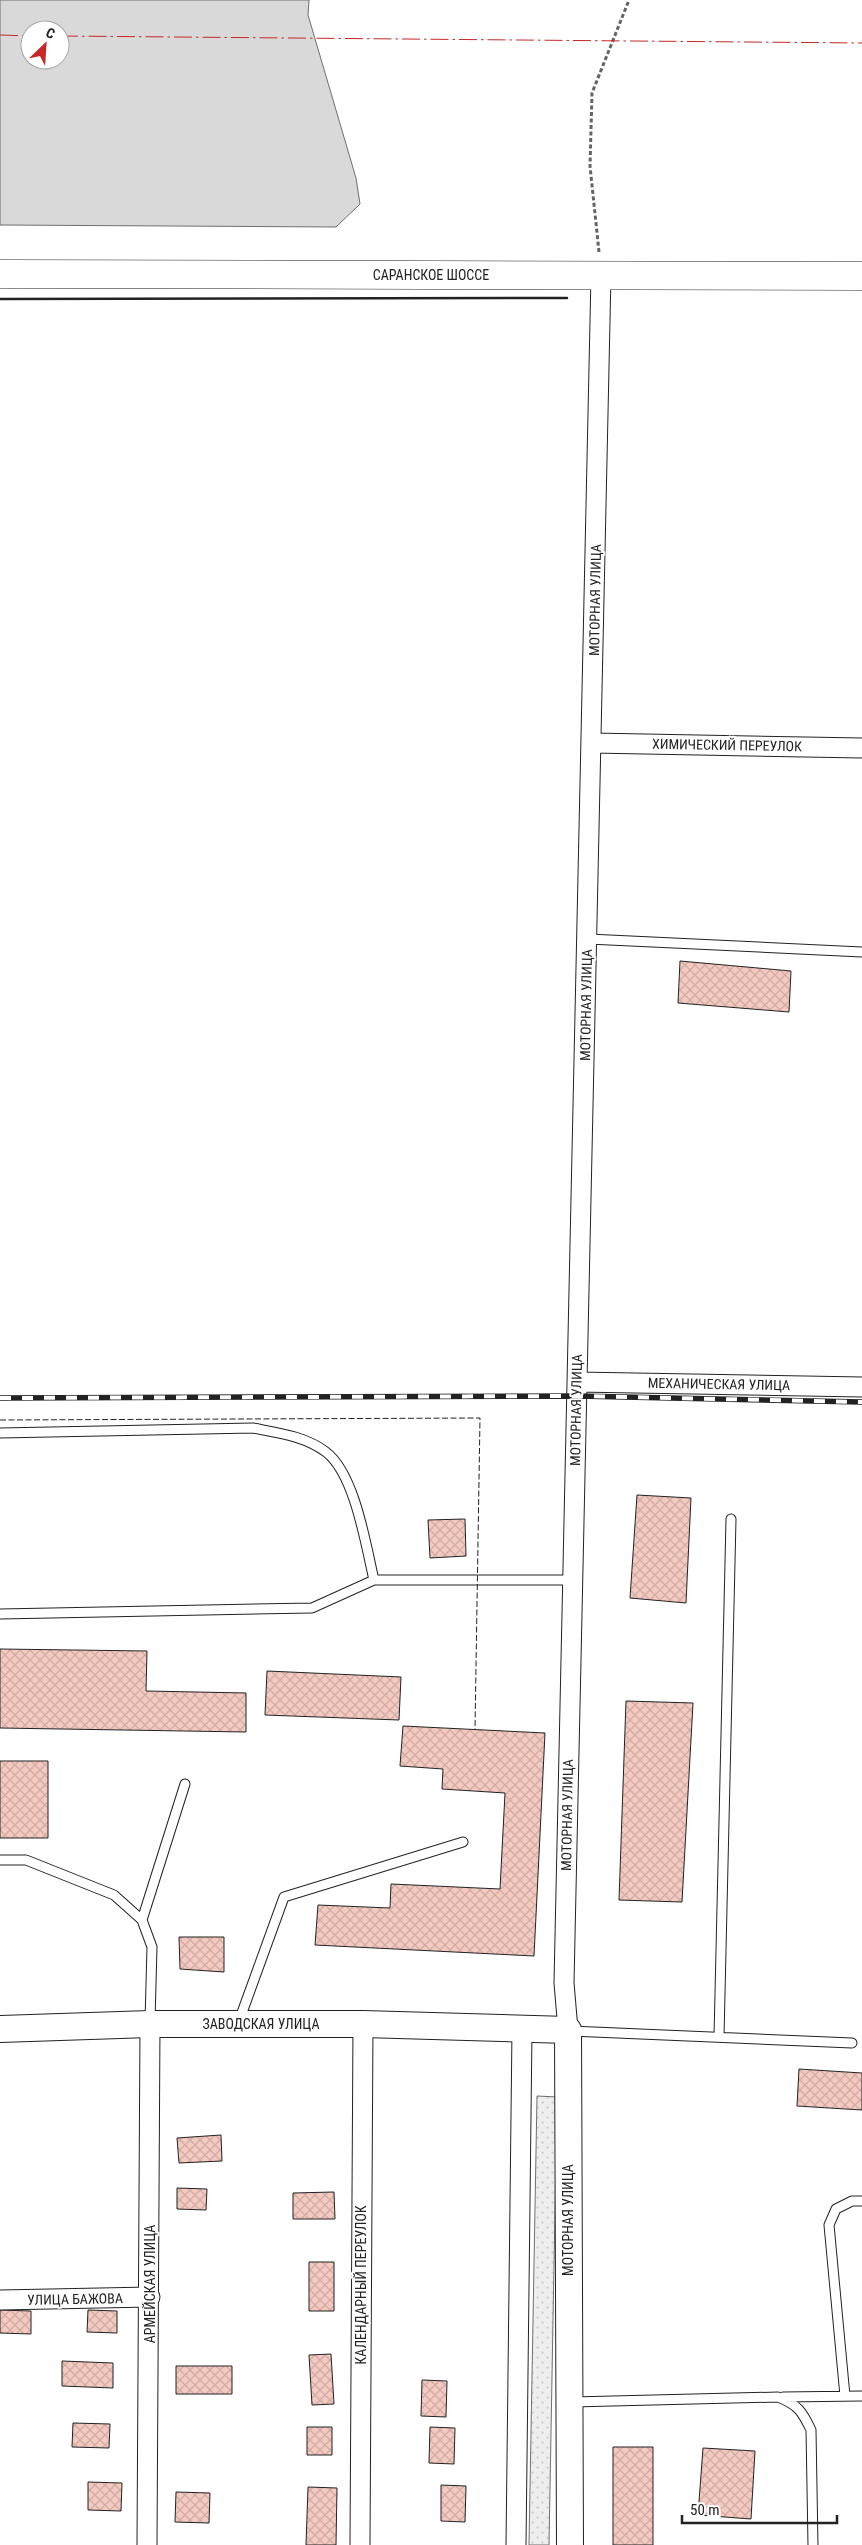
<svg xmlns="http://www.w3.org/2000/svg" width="862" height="2545" font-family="'Roboto Condensed',sans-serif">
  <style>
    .grass { fill: url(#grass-dots); stroke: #6f6f6f }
    .water { fill: #d9d9d9; stroke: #6f6f6f; fill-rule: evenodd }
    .building { fill: url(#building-cross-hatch); stroke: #222 }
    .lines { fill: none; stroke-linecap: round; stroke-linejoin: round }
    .lane-casing { stroke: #222; stroke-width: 11 }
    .street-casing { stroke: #222; stroke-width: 21 }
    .secondary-casing { stroke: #222; stroke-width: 28 }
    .highway-casing { stroke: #222; stroke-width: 29 }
    .path { stroke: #646464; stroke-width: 3; stroke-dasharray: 4 2.5; stroke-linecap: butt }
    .lane { stroke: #fff; stroke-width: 9 }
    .street { stroke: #fff; stroke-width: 19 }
    .secondary { stroke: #fff; stroke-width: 26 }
    .highway { stroke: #fff; stroke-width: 28 }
    .rail-casing { stroke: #222; stroke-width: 5.5 }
    .rail { stroke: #fff; stroke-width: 4; stroke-dasharray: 11; stroke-linecap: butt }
    .fence { stroke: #222; stroke-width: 1; stroke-dasharray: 6 2.5; stroke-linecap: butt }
    .wall { stroke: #222; stroke-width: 2.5 }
    .power { stroke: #c62828; stroke-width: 1; stroke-dasharray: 18 4 2.5 4; stroke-linecap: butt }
    .labels { text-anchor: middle; stroke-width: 4; stroke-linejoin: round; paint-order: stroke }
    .street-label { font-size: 14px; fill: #222; stroke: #fff }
  </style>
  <defs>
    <pattern id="grass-dots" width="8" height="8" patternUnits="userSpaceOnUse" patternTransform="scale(1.25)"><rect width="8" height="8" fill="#eee"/><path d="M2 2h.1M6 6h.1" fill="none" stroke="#ccc" stroke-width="1.8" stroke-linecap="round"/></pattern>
    <pattern id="building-cross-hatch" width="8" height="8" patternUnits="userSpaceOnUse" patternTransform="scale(1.25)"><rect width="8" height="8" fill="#f3c9c0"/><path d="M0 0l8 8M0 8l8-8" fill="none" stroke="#d0aca5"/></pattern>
  </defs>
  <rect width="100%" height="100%" fill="#fff"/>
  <path class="grass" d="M537 2096 557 2097 549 2545H529Z"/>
  <path class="water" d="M0 0H309L308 15 356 178 360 204 336 227 0 225ZM30 30H60V60H30Z"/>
  <path class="building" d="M680 961 791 971 789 1012 678 1003Z
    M637 1495 691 1498 686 1603 630 1598Z
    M465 1519 466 1556 430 1558 428 1520Z
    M0 1649 147 1651 146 1691 246 1693V1732L0 1728Z
    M267 1671 401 1677 399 1720 265 1715Z
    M626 1701 693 1703 682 1902 619 1900Z
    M403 1726 545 1733 534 1956 315 1945 318 1905 390 1908 391 1884 500 1889 505 1793 442 1789 443 1769 400 1766Z
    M0 1761H48V1838H0Z
    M179 1937H224V1972L180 1969Z
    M799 2069 862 2073V2110L797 2106Z
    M221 2135 222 2161 179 2163 177 2138Z
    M177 2188 207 2189 206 2210 177 2209Z
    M334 2192 335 2219H293V2193Z
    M309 2262H334V2311H309Z
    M0 2310 31 2311V2334L0 2333Z
    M88 2310 117 2311V2333L87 2332Z
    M331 2354 334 2404 312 2405 309 2355Z
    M62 2361 113 2363V2388L62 2386Z
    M176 2366H232V2394H176Z
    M422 2380 447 2381 446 2417 421 2416Z
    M73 2423 110 2424 109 2448 72 2447Z
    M307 2427H332V2455H307Z
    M430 2427 455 2428 454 2464 429 2463Z
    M613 2447H653V2545H613Z
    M703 2448 755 2451 751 2519 698 2515Z
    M88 2482 122 2483 121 2511 88 2510Z
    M441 2485 466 2486 465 2522 441 2521Z
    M308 2487 337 2488 336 2545H306Z
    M176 2492 210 2493 209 2523 175 2522Z"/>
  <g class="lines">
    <defs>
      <path id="lane" d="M588 939 862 952
        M0 1433 253 1428C278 1433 305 1436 326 1452 355 1474 366 1546 374 1580
        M0 1614 312 1608 374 1580H572
        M0 1860H26L114 1895 142 1920 152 1947 150 2021
        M142 1920 185 1784
        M239 2021 284 1897 463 1842
        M570 2031 852 2043
        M719 2037 731 1519
        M845 2396 829 2225 836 2209 852 2201H862
        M783 2397 862 2396
        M572 2402 778 2397C798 2405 802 2411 811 2430L813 2545"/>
      <path id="street" d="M592 743 862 748
        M577 1382 862 1387
        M568 2030 564 1983 601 275
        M0 2300 150 2297
        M147 2545 150 2024
        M360 2545 363 2024
        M516 2545 522 2030"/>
      <path id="secondary" d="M0 2029 150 2024H363L568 2030 570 2545"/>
      <path id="highway" d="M0 274 862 276"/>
    </defs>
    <use href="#lane" class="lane-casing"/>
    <use href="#street" class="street-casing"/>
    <use href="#secondary" class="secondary-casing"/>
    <use href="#highway" class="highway-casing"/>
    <path class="path" d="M599 252 590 166 592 93 629 0"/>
    <use href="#lane" class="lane"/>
    <use href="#street" class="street"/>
    <use href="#secondary" class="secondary"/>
    <use href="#highway" class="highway"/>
    <defs>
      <path id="rail" d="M0 1398 577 1396 862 1402"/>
    </defs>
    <use href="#rail" class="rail-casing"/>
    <use href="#rail" class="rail"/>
    <path class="fence" d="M0 1420 480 1418 475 1729"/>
    <path class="wall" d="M0 299 567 298"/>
    <path class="power" d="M0 35 30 36
      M60 36 862 43"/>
  </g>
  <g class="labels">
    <g class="street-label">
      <text x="431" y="280">САРАНСКОЕ ШОССЕ</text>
      <text transform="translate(595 600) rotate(-89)" y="5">МОТОРНАЯ УЛИЦА</text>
      <text transform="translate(727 745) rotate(1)" y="5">ХИМИЧЕСКИЙ ПЕРЕУЛОК</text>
      <text transform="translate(586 1005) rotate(-89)" y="5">МОТОРНАЯ УЛИЦА</text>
      <text transform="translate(719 1384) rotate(1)" y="5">МЕХАНИЧЕСКАЯ УЛИЦА</text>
      <text transform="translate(576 1410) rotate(-89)" y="5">МОТОРНАЯ УЛИЦА</text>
      <text transform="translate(567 1815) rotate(-89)" y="5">МОТОРНАЯ УЛИЦА</text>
      <text x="261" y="2029">ЗАВОДСКАЯ УЛИЦА</text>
      <text transform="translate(568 2220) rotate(-90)" y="5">МОТОРНАЯ УЛИЦА</text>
      <text transform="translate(150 2284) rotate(-90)" y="5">АРМЕЙСКАЯ УЛИЦА</text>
      <text transform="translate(361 2285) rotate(-90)" y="5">КАЛЕНДАРНЫЙ ПЕРЕУЛОК</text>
      <text transform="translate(75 2299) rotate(-1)" y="5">УЛИЦА БАЖОВА</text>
    </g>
  </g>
  <g transform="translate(45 45) rotate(25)"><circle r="24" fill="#ffffff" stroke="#a7a7a7"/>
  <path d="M0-4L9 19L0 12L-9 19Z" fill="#c62828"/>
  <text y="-8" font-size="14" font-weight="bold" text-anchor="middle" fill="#222222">С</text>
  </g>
  <path d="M682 2515v8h155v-8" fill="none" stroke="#222222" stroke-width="2.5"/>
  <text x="690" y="2515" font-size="15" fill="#222222" stroke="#ffffff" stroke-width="4" paint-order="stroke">50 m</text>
</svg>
